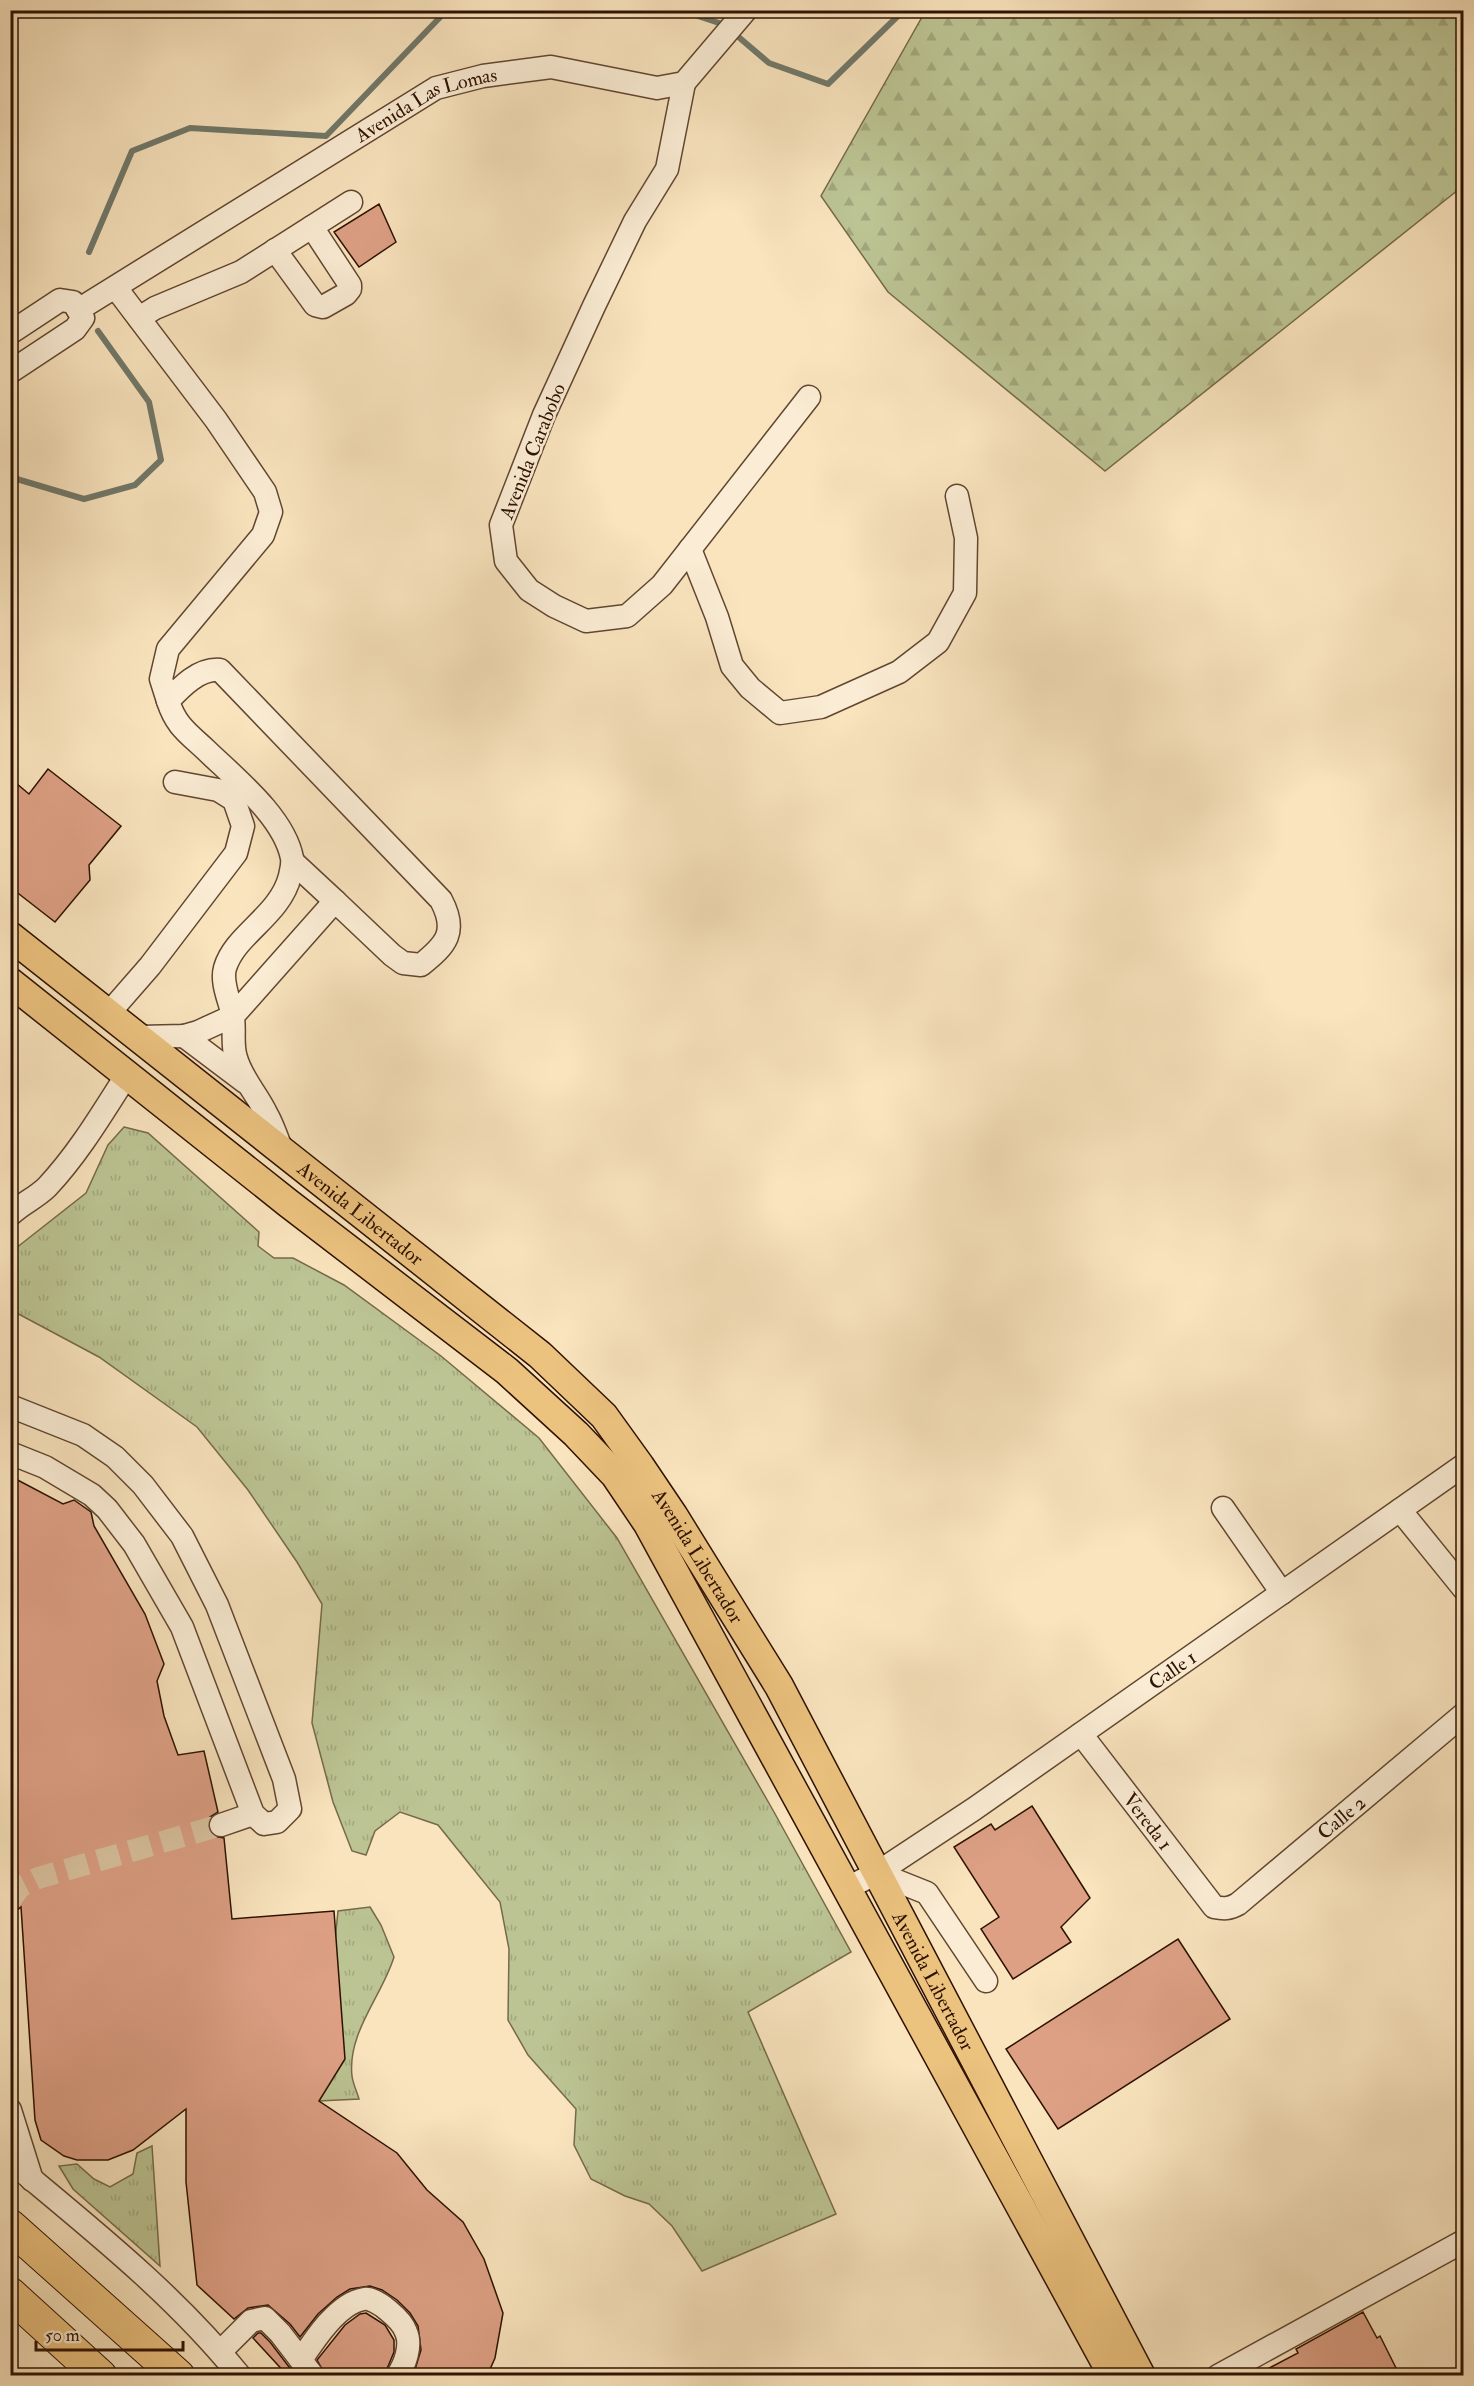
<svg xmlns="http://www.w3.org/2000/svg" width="1474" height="2386" font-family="'IM FELL Double Pica',serif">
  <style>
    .grass { fill: url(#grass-tufts); stroke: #756a4a; stroke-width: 1.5 }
    .forest { fill: url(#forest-firs); stroke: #756a4a; stroke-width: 1.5 }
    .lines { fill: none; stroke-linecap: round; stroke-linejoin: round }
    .stream { stroke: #71796b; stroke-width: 6 }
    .building { fill: #dda085; stroke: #2e1100; stroke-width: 1.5 }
    .minor-tunnel { stroke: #dbc4a2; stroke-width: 22; stroke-dasharray: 22 11; stroke-linecap: butt }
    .minor-casing { stroke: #614630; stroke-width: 25 }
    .major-casing { stroke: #2e1100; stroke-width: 31 }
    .highway-casing { stroke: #2e1100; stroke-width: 35 }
    .minor { stroke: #fbedd5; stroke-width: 22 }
    .major { stroke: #ecc27f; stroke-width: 28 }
    .highway { stroke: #ecc27f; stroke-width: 33 }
    .labels { text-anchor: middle; stroke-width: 5; stroke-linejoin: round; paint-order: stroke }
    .street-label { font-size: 20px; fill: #2e1100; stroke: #fbedd5 }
  </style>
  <defs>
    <pattern id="grass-tufts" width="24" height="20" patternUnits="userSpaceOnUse" patternTransform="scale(1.5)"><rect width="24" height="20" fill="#bcc493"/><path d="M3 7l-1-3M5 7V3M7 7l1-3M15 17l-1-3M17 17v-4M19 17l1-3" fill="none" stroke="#a2a77d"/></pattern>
    <pattern id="forest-firs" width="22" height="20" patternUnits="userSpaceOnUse" patternTransform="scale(1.5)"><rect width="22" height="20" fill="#bcc493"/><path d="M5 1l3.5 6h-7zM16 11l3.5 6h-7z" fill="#a2a77d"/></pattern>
  </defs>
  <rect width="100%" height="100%" fill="#f9e4be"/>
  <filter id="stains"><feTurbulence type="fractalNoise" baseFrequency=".00333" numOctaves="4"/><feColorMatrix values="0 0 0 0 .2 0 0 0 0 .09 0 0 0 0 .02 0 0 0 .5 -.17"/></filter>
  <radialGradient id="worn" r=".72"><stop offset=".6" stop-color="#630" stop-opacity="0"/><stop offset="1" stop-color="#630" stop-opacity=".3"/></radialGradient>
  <path class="grass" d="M124 1127 148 1133 259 1232 258 1246 274 1258H293L344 1285 441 1356 539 1438 617 1538 774 1812 851 1952 748 2012 836 2214 702 2271 672 2226 649 2204 625 2196 591 2179 574 2145 576 2109 528 2055 508 2020 509 1949 500 1902 438 1825 400 1812 375 1831 366 1855 352 1851 333 1802 312 1723 322 1604 297 1562 248 1490 197 1427 99 1357 11 1310V1252L86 1193 108 1145Z
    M370 1907 381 1925 394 1957C382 1996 347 2033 352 2076 353 2084 357 2092 359 2099L319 2101 338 1911Z
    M152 2146 160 2266 73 2189 59 2166 77 2164 94 2179 110 2187 133 2174 137 2153Z"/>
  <path class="forest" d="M926 10 1463 11V186L1105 471 888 292 821 196Z"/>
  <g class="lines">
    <path class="stream" d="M680 10 722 24
      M735 34 769 63 828 84 904 10
      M89 252 132 151 190 128 326 136 447 10
      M10 477 84 499 135 485 161 460 149 402 98 331"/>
  </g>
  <path class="building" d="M379 204 396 242 359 267 334 232Z
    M48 769 121 826 89 865 90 880 55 922 10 887V778L29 794Z
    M10 1476 63 1504 74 1500 91 1512 94 1526 145 1614 164 1664 157 1681 164 1716 178 1755 204 1751 218 1812 210 1817 208 1829 213 1836 224 1838 232 1919 334 1911 345 2059 319 2101 397 2153 427 2190 463 2222 484 2259 503 2313 495 2358 487 2376H413L421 2350 418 2326 410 2313 397 2300 382 2290 370 2286 350 2289 337 2297 318 2314 300 2337 290 2324 268 2305 248 2308 234 2319 197 2285 186 2182V2109L133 2150 108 2160H77L64 2156 41 2140 35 2120 21 1907 10 1916Z
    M1032 1806 1090 1898 1061 1927 1071 1942 1013 1979 981 1929 999 1917 954 1847 991 1824 995 1830Z
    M1178 1939 1230 2019 1058 2129 1006 2049Z
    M1363 2312 1377 2338 1380 2336 1400 2376H1254L1298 2353 1296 2349Z
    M366 2313 385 2325 394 2340V2352L384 2376H326L317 2360 345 2325 360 2314Z
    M258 2333H261L270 2342 296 2376H288L253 2338Z"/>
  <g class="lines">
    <path class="minor-tunnel" d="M10 1900 20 1887 38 1878 221 1825"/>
    <defs>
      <g id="minor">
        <path d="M684 83 667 169 635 221 594 306 544 415 501 525 506 561 529 590 554 606 586 621 627 616 662 585 809 397"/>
        <path d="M275 250 315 305 323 307 346 294 350 289V285L312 227"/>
        <path d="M116 288 216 420 265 492 271 512 263 535 168 649 161 679 168 701"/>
        <path id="s1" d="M78 310 436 88 483 76 551 67 657 88 684 83 746 10"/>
        <path d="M139 318 155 308 241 272 351 202"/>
        <path d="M10 333 60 300 73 302 83 318 75 329 10 372"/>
        <path d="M690 549 717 617 732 666 750 688 780 713 821 707 899 672 938 642 965 593 966 538 957 496"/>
        <path d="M293 862 335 901"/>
        <path d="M109 1013 150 966 236 853 243 826 234 800 218 790 175 782"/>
        <path d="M184 1036 245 1082"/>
        <path d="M140 1037 184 1036 198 1032 233 1016 335 901 392 955 403 963 421 965C446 945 458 932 441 900L220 670C199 668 181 687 168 701 176 726 188 733 206 750 236 779 284 817 292 858 293 865 291 870 290 876 280 916 235 934 225 968 221 982 229 999 232 1012 236 1027 231 1043 236 1058 242 1079 257 1094 266 1113 273 1125 277 1138 282 1151"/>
        <path d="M10 1215C21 1204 36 1198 47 1187 79 1153 103 1112 128 1073"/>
        <path d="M10 1406 83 1435 115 1457 143 1485 182 1536 217 1605 284 1779 290 1809 277 1822 264 1824 253 1814 182 1627 134 1544 107 1509 92 1495 45 1467 10 1453"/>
        <path d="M1223 1508 1282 1593"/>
        <path d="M1400 1510 1464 1589"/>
        <path id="s2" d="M1081 1734 1214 1907C1224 1909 1229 1909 1238 1904L1464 1714"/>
        <path d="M221 1825 253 1814"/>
        <path d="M877 1873 927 1893 986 1981"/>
        <path id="s3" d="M847 1888 877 1873 974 1809 1464 1465"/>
        <path d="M10 2110 32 2180"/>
        <path d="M10 2161C90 2228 174 2294 240 2376"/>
        <path d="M220 2352 251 2321 265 2318 280 2333 313 2376"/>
        <path d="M301 2360C314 2340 338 2303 364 2299 376 2297 402 2320 406 2332 412 2345 405 2365 397 2376"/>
        <path d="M1218 2376 1464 2241"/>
      </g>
      <g id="major">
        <path id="s4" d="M10 936 540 1355 604 1416 640 1466 673 1515 779 1686 1141 2376"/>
        <path d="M10 982 288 1203 507 1371 576 1434 615 1475 648 1524 1113 2376"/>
      </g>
      <path id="highway" d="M10 2226 178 2376
        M10 2294 100 2376"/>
    </defs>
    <use href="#minor" class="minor-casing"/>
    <use href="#major" class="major-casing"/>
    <use href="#highway" class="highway-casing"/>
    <use href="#minor" class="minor"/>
    <use href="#major" class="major"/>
    <use href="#highway" class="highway"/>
  </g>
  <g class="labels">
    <g class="street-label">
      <text dy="7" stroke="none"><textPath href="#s1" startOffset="406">Avenida Las Lomas</textPath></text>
      <text transform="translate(532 451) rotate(-68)" y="7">Avenida Carabobo</text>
      <text dy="7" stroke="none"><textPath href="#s4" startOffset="447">Avenida Libertador</textPath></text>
      <text dy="7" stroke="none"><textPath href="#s4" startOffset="933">Avenida Libertador</textPath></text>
      <text dy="7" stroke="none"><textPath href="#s3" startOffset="392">Calle 1</textPath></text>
      <text dy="7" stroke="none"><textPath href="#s2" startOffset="378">Calle 2</textPath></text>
      <text dy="7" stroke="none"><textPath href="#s2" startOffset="110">Vereda 1</textPath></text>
      <text dy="7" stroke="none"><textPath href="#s4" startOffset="1419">Avenida Libertador</textPath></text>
    </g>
  </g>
  <rect width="1474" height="2386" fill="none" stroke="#f9e4be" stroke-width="36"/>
  <rect x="12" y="12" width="1450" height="2362" fill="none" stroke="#2e1100" stroke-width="3"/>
  <rect x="18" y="18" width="1438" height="2350" fill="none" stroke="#2e1100" stroke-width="1.5"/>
  <path d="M36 2341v9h147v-9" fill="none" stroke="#2e1100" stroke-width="3"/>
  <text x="45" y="2341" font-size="18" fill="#2e1100" stroke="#fbedd5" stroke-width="4.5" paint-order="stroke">50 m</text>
  <rect width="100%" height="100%" filter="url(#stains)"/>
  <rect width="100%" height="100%" fill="url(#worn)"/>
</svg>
